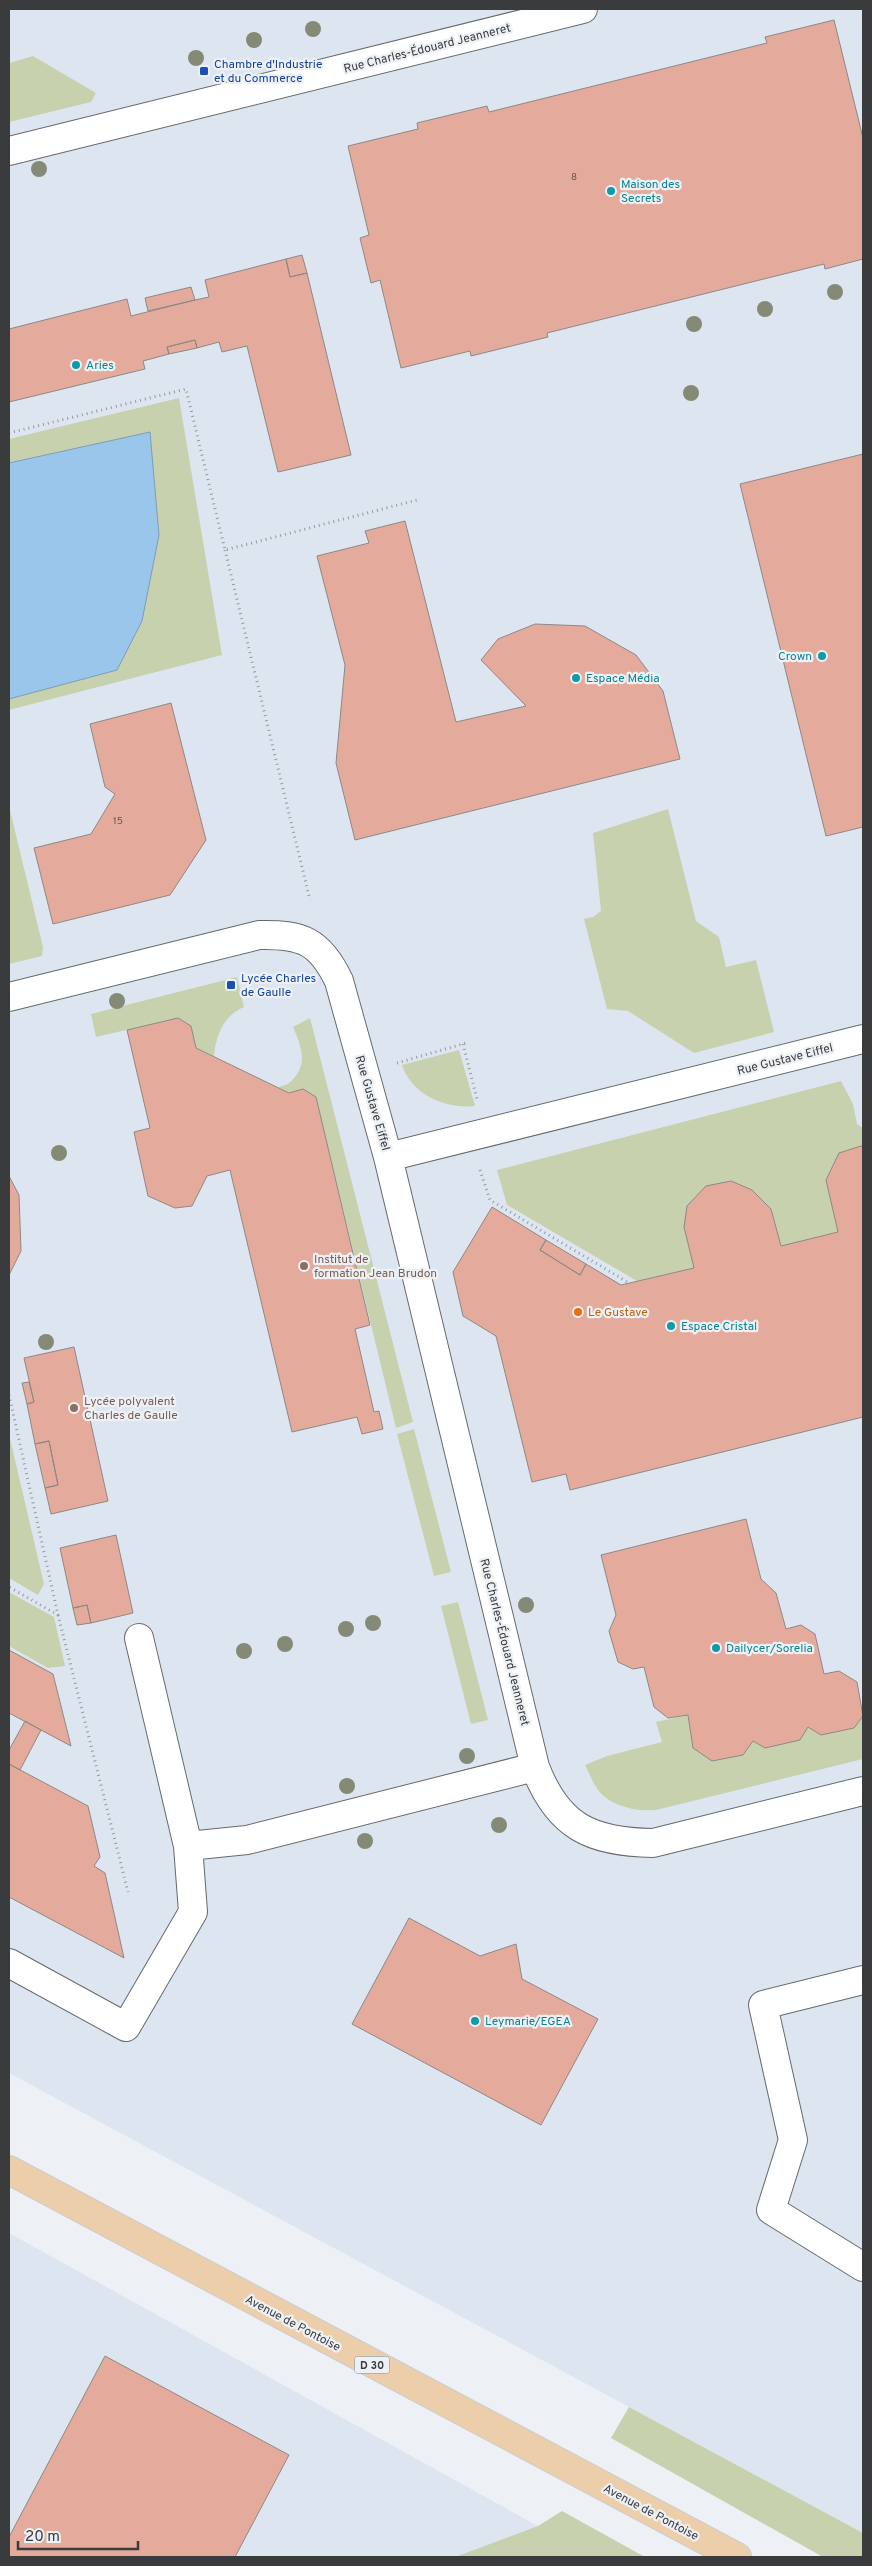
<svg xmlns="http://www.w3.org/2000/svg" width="872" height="2566" font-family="Overpass,sans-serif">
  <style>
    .built { fill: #dde6f0 }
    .green { fill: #c8d1ae }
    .water { fill: #9ac6eb; stroke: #7d9cb7 }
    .building { fill: #e4ab9c; stroke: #8d8886 }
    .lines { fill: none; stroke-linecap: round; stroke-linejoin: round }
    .minor-casing { stroke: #666a6d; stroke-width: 30 }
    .major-casing { stroke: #cccccd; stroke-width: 30 }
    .path { stroke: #96999c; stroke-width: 3; stroke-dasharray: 1 4; stroke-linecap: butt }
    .minor { stroke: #fff; stroke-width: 28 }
    .major { stroke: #eccfaa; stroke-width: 28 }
    .tree { fill: #848a76 }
    .transit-dot { fill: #1a4fb4; stroke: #edf1f5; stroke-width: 2 }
    .culture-dot { fill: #0f9aa8; stroke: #edf1f5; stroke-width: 2 }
    .education-dot { fill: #8d6e63; stroke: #edf1f5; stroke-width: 2 }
    .food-dot { fill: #e8710a; stroke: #edf1f5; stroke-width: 2 }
    .labels { text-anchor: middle; stroke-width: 4.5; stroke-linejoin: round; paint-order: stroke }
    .number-label { font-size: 10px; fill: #645755 }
    .shield { fill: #edf1f5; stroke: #6f7274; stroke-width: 1 }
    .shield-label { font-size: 11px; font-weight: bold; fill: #393b3d }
    .street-label { font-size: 12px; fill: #393b3d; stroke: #edf1f5 }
    .transit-label { font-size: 12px; fill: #164399; stroke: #edf1f5; text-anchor: start }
    .culture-label { font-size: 12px; fill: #0d838f; stroke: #edf1f5; text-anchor: start }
    .education-label { font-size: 12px; fill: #785e54; stroke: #edf1f5; text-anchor: start }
    .food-label { font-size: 12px; fill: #c56008; stroke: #edf1f5; text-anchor: start }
  </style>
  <rect width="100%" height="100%" fill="#edf1f5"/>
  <path class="built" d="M9 9H863V2533L9 2073Z
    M9 2233 538 2526 594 2557H9Z"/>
  <path class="green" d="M33 56 96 93 91 102 9 122V63Z
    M179 398 222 655 9 710V699L117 670 150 432 9 463V439Z
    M9 806 43 947 42 956 9 964Z
    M668 809 696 921 719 937 726 967 756 960 774 1032 694 1053 628 1011 607 1009 584 919 593 917 601 911 593 833Z
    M237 977 244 1007C224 1015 216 1035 214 1056L196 1048 191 1026 178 1018 96 1037 91 1014Z
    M310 1018 413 1422 396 1428 316 1097 303 1089 289 1093 278 1087C286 1086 290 1083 295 1077 308 1061 300 1044 293 1027Z
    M459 1050 475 1106C445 1109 412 1095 402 1065Z
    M841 1081 853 1104 857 1124 863 1128V1146L839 1153 838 1232 781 1246 771 1209 752 1190 731 1181 706 1186 687 1206 694 1268 637 1281 507 1205 497 1170Z
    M414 1429 451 1572 434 1576 397 1434Z
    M9 1434 44 1584 38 1595 9 1578Z
    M9 1592 54 1617 65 1666 48 1668 9 1646Z
    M458 1602 488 1720 471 1724 441 1606Z
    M688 1715 693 1748 712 1761 743 1755 753 1741 765 1748 799 1740 808 1727 821 1735 854 1728 863 1716V1759L656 1810C637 1812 610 1806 598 1790 593 1783 589 1773 585 1765L607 1756 662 1742 656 1722Z
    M629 2407 863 2533V2557H823L611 2438Z
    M562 2511 645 2557H455L538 2526Z"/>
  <path class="water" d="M150 432 159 535 142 621 117 670 9 699V463Z"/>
  <path class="building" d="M834 20 863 138V259L825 269 824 264 547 333 548 337 471 356 470 351 401 368 380 280 371 283 360 238 369 235 348 146 418 129 417 123 487 106 489 112 767 43 765 37Z
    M302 255 307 273 290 277 286 259Z
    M286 259 290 277 307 273 351 455 278 472 247 346 222 352 219 342 197 348 195 340 167 347 169 354 143 361 145 369 9 402V329L127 299 131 316 195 300 209 297 205 280Z
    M191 287 195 300 148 311 145 298Z
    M195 340 197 348 169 354 167 347Z
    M863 454V827L826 836 740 484Z
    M405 521 456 722 526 706 481 660 498 639 535 624 585 626 636 655 663 691 680 759 355 840 336 763 345 665 317 556 369 543 365 531Z
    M171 703 206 840 170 895 53 924 34 848 91 834 115 794 105 787 90 724Z
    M178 1018 191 1026 196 1048 289 1093 303 1089 316 1097 370 1325 355 1329 374 1412 379 1411 383 1429 362 1434 357 1417 292 1432 230 1170 207 1176 192 1206 175 1208 148 1196 134 1132 150 1128 127 1030Z
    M861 1146H863V1417L570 1490 566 1474 532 1482 496 1336 463 1316 453 1272 492 1207 546 1240 540 1250 580 1275 586 1264 621 1285 694 1268 684 1227 687 1206 706 1186 731 1181 752 1190 771 1209 781 1246 838 1232 826 1180 839 1153Z
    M9 1176 19 1195 21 1251 9 1275Z
    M546 1240 586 1264 580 1275 540 1250Z
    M74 1347 108 1501 51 1514 45 1488 58 1485 49 1441 35 1444 27 1404 34 1402 24 1358Z
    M29 1382 34 1402 27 1404 22 1383Z
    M49 1441 58 1485 45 1488 35 1444Z
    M746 1519 761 1579 776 1593 786 1629 801 1625 815 1634 824 1674 839 1671 857 1682 863 1716 854 1728 821 1735 808 1727 800 1740 765 1748 753 1741 743 1755 712 1761 693 1748 688 1715 668 1718 654 1707 644 1667 633 1669 618 1662 609 1631 616 1615 601 1555Z
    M116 1535 133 1613 91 1623 87 1605 73 1608 60 1548Z
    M87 1605 91 1623 77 1625 73 1608Z
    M9 1650 53 1674 71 1746 9 1713Z
    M25 1721 41 1730 20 1770 9 1764V1750Z
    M9 1764 88 1806 100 1857 94 1866 105 1873 124 1958 9 1897Z
    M409 1918 480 1956 516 1944 522 1979 598 2019 541 2125 352 2024Z
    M105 2356 289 2455 235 2557H9V2537Z"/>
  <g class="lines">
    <defs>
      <path id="minor" d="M9 151 583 9
        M9 997 259 935C302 934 320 941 339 981L388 1157 535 1767C558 1827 591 1842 653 1843L863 1791
        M388 1157 863 1039
        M139 1638 188 1846 247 1840 535 1767
        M9 1963 126 2027 193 1912 188 1846
        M863 1980 763 2005 793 2140 771 2210 863 2267"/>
      <path id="major" d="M9 2170 737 2557"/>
    </defs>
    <use href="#minor" class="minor-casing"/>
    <use href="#major" class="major-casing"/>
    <path class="path" d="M9 433 186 389 225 550 417 500
      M225 550 310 900
      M463 1044 477 1099
      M397 1063 466 1043
      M480 1170 490 1200 629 1283
      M9 1395 58 1615 9 1587
      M58 1615 128 1892"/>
    <use href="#minor" class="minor"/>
    <use href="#major" class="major"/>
  </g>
  <g class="tree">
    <circle cx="313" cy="29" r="8"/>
    <circle cx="254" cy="40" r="8"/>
    <circle cx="196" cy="58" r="8"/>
    <circle cx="39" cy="169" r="8"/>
    <circle cx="835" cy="292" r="8"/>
    <circle cx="765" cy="309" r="8"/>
    <circle cx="694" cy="324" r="8"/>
    <circle cx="691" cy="393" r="8"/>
    <circle cx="117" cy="1001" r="8"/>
    <circle cx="59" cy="1153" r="8"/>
    <circle cx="46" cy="1342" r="8"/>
    <circle cx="526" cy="1605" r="8"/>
    <circle cx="373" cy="1623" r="8"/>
    <circle cx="346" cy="1629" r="8"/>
    <circle cx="285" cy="1644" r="8"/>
    <circle cx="244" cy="1651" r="8"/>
    <circle cx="467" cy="1756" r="8"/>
    <circle cx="347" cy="1786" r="8"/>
    <circle cx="499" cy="1825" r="8"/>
    <circle cx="365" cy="1841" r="8"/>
  </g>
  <g class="transit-dot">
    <rect x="199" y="66" width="10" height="10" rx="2.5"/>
    <rect x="226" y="980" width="10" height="10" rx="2.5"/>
  </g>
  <g class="culture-dot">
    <circle cx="611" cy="191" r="5"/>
    <circle cx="76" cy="365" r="5"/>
    <circle cx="822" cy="656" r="5"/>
    <circle cx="576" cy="678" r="5"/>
    <circle cx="671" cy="1326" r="5"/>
    <circle cx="716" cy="1648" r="5"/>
    <circle cx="475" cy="2021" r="5"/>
  </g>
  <g class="education-dot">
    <circle cx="304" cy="1266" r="5"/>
    <circle cx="74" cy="1408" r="5"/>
  </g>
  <circle class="food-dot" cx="578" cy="1312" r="5"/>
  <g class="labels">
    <g class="number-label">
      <text x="574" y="180">8</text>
      <text x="118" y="824">15</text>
    </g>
    <rect class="shield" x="354.5" y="2356.5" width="35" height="17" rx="4"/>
    <g class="shield-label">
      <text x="372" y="2369">D 30</text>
    </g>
    <g class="street-label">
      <text transform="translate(427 48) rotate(-14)" y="4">Rue Charles-Édouard Jeanneret</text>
      <text transform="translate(785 1059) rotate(-14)" y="4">Rue Gustave Eiffel</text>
      <text transform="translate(373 1103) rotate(74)" y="4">Rue Gustave Eiffel</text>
      <text transform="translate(505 1642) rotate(76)" y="4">Rue Charles-Édouard Jeanneret</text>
      <text transform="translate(293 2323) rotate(28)" y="4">Avenue de Pontoise</text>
      <text transform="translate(651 2512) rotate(28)" y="4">Avenue de Pontoise</text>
    </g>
    <g class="transit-label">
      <text x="214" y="68">Chambre d'Industrie<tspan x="214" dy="14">et du Commerce</tspan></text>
      <text x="241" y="982">Lycée Charles<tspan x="241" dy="14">de Gaulle</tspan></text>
    </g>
    <g class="culture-label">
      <text x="621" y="188">Maison des<tspan x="621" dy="14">Secrets</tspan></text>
      <text x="86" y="369">Aries</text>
      <text x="812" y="660" text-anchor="end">Crown</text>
      <text x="586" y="682">Espace Média</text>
      <text x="681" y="1330">Espace Cristal</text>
      <text x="726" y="1652">Dailycer/Sorelia</text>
      <text x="485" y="2025">Leymarie/EGEA</text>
    </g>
    <g class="education-label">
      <text x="314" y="1263">Institut de<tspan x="314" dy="14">formation Jean Brudon</tspan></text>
      <text x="84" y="1405">Lycée polyvalent<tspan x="84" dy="14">Charles de Gaulle</tspan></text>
    </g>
    <g class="food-label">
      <text x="588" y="1316">Le Gustave</text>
    </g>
  </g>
  <rect width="872" height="2566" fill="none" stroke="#393b3d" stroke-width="20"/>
  <path d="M18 2541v8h120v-8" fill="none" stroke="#393b3d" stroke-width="2.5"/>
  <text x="25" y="2541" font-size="15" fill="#393b3d" stroke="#edf1f5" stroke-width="4" paint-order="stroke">20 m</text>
</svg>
